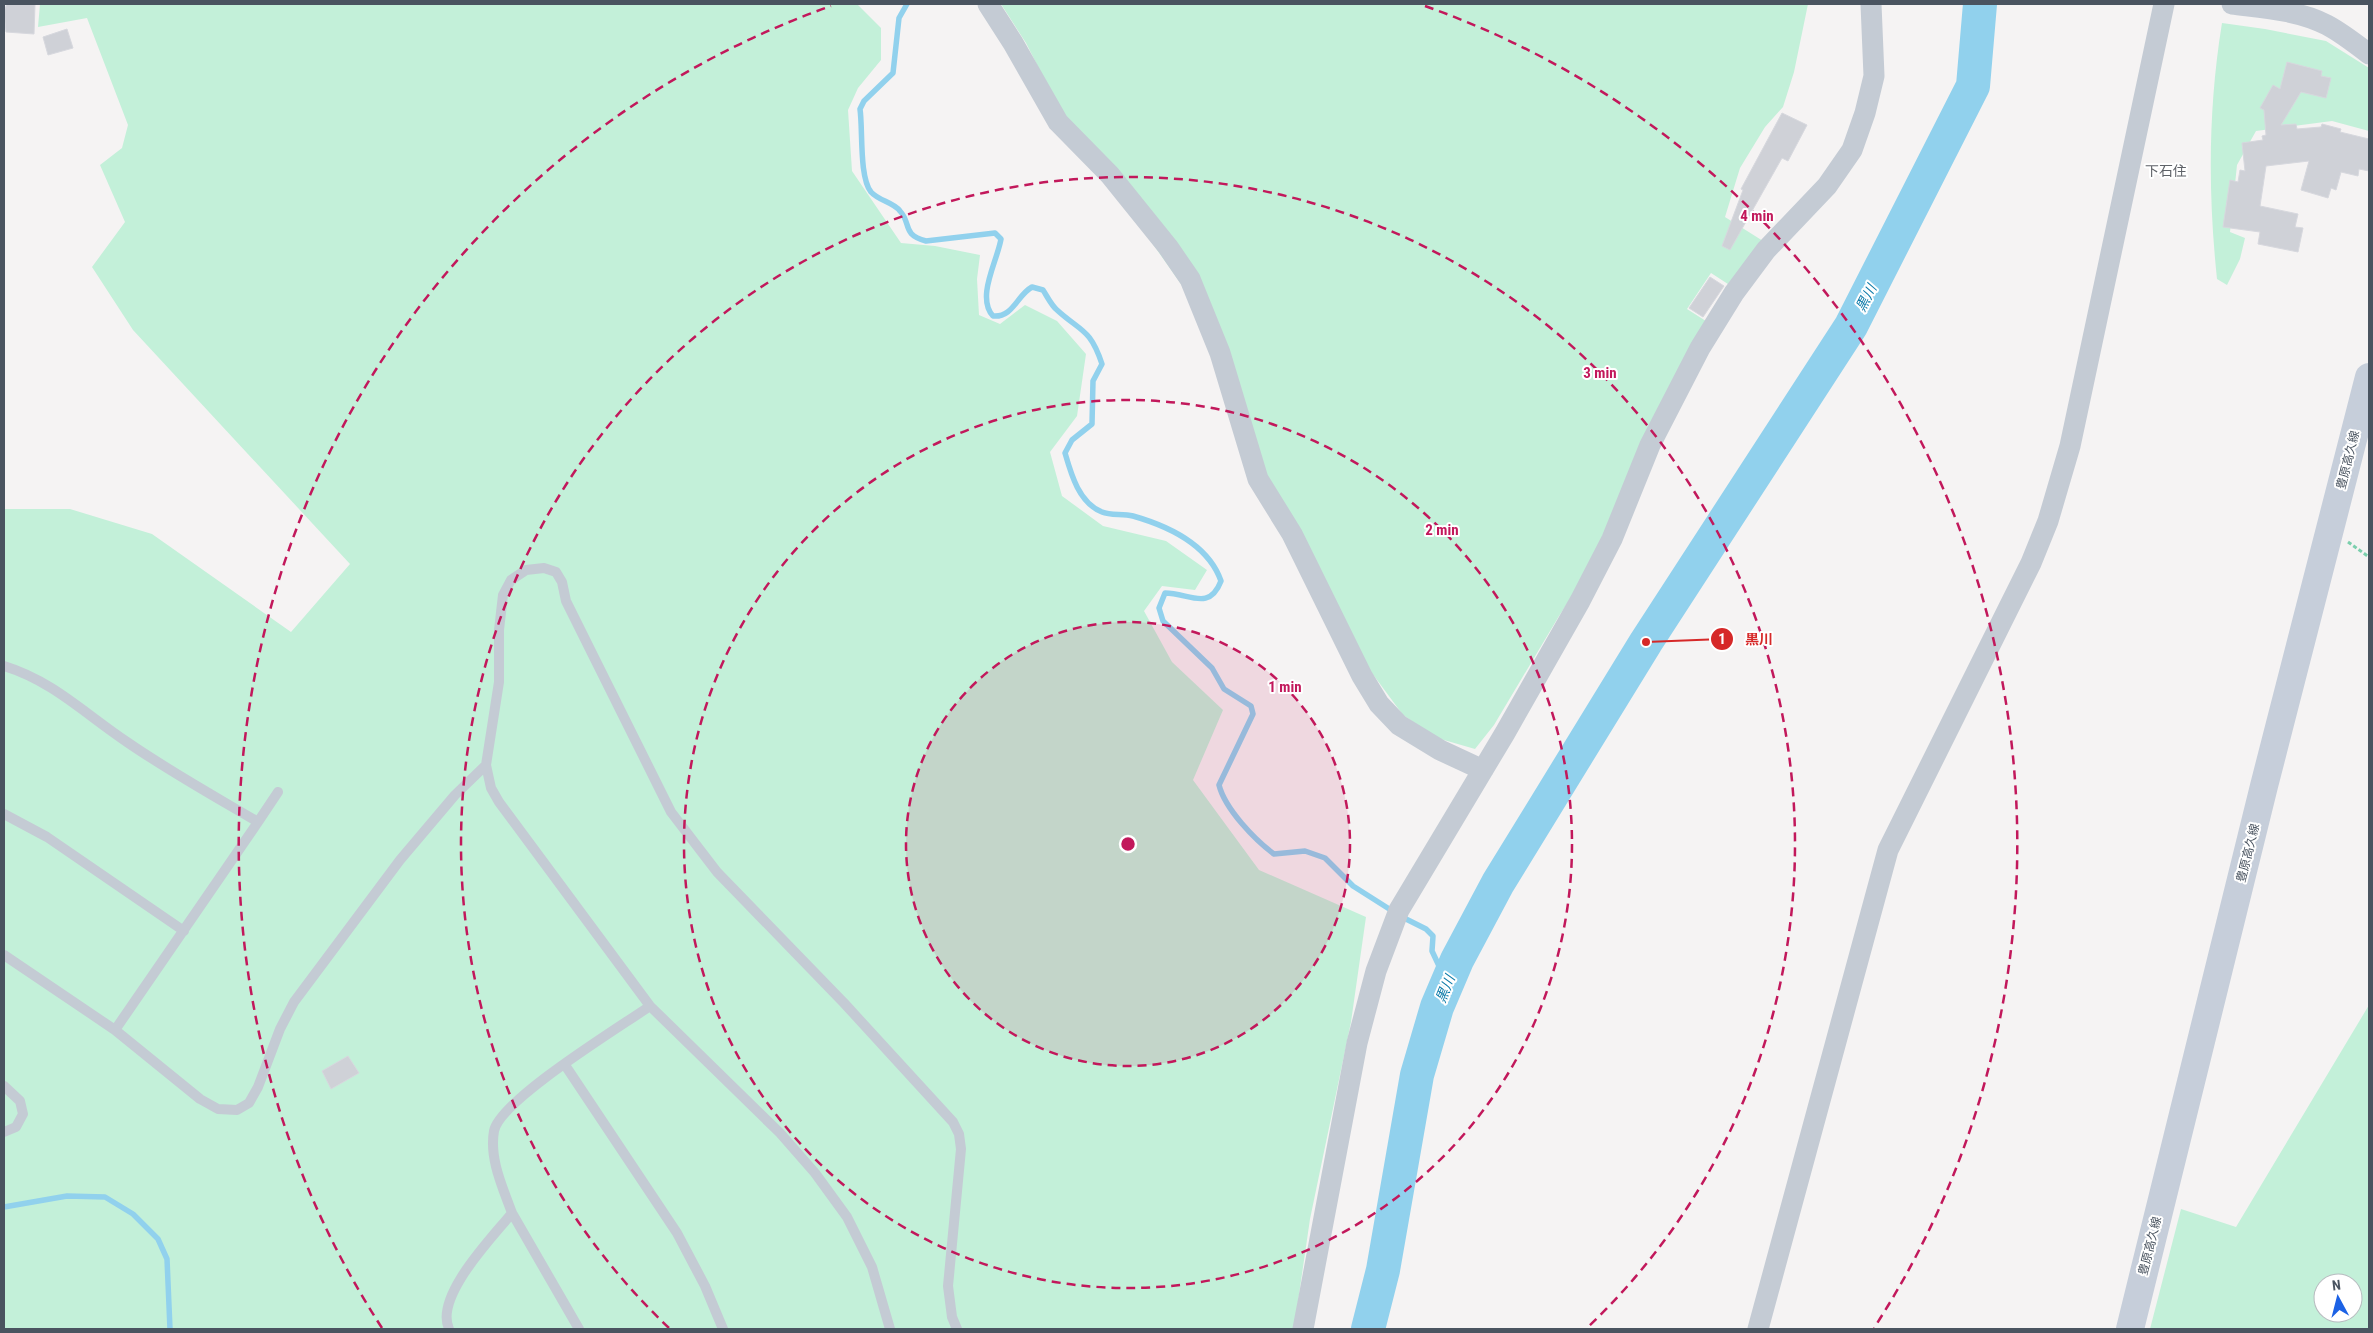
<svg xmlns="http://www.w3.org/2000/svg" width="2373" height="1333" font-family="'Roboto Condensed','Noto Sans JP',sans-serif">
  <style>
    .green { fill: #c3f0d9; fill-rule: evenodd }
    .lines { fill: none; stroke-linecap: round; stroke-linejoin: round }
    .stream { stroke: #91d1ed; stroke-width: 5.5 }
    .river { stroke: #91d1ed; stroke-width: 34 }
    .building { fill: #cfd1d7; stroke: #d7d8de }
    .path { stroke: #7bcfad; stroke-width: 3; stroke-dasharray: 4 2.5; stroke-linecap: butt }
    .service { stroke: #c4cbd4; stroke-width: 10 }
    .minor { stroke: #c4cbd4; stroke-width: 21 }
    .secondary { stroke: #c6ceda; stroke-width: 28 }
    .ring { fill: none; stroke: #c2185b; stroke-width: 2.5; stroke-dasharray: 9 6 }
    .labels { text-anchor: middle; stroke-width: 4; stroke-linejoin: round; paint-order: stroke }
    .street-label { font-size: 12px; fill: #4a5460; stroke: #fff }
    .neighbourhood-label { font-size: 14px; fill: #5f6268; stroke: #fff }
    .water-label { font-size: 14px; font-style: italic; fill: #0d7aa8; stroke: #fff }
    .centre { fill: #c2185b; stroke: #fff; stroke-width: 2.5 }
    .ring-label { font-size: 15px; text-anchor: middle; font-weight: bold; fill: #c2185b; stroke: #fff; stroke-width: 4; stroke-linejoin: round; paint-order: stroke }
    .leader { fill: none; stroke: #d62828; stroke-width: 2 }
    .callout-dot { fill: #d62828; stroke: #fff; stroke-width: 2 }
    .mark-label { font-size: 15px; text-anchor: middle; font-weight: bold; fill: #fff }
    .callout-label { font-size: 14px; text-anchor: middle; font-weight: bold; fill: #d62828; stroke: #fff; stroke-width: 4; stroke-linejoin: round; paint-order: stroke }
  </style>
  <rect width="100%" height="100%" fill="#f5f3f3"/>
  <path class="green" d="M40 4H857L881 28V60L858 88 848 110 852 171 901 243 935 246 980 255 977 279 979 315 1000 324 1025 305 1057 321 1086 354 1077 416 1050 452 1062 496 1103 526 1166 541 1207 570 1195 590 1162 586 1144 611 1172 662 1223 710 1193 780 1259 870 1366 917 1351 1022 1310 1219 1294 1329H4V509H70L152 534 291 632 350 564 133 330 92 267 125 222 100 165 122 148 128 125 87 18 38 27Z
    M1001 4H1808L1794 72 1783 107 1765 127 1740 168 1725 217 1763 241 1731 286 1711 273 1687 309 1709 323 1600 553 1559 616 1494 725 1475 749 1437 738 1403 715 1366 665 1265 475 1228 351 1063 116 1026 43Z
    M2222 23 2265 29 2326 41 2369 68V131L2332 121 2256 131 2237 165 2230 232 2245 238 2240 259 2227 285 2217 279C2208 193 2208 109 2222 23Z
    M2369 1005V1329H2150L2181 1209 2236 1227ZM2323 1283H2353V1313H2323Z"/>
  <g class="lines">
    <path class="stream" d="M907 4 899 18 893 73 864 101 860 109C863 130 859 177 871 192 879 201 893 202 900 211 912 224 901 234 926 241L995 233 1001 239C997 262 976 297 993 316 1013 318 1017 295 1032 287L1043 290C1047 296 1051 305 1057 310 1081 332 1090 328 1102 364L1093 381 1092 424 1072 440 1065 453C1071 474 1079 503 1102 512 1111 516 1123 513 1133 516 1168 526 1208 544 1221 581 1209 612 1189 593 1165 593L1159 608 1163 621 1212 668 1224 689 1251 706 1253 714 1219 785C1225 809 1255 840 1274 854L1305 851 1325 858 1353 886 1394 912
      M1402 917 1426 929 1433 936 1432 951 1447 983
      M4 1207 67 1196 105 1197 133 1214 158 1239 167 1259 170 1329"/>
    <path class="river" d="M1368 1329 1383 1270 1417 1075 1437 1007 1457 960 1498 883 1646 642 1851 326 1973 86 1980 4"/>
  </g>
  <path class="building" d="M7 4H35L34 34 6 32 4 11Z
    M67 29 73 48 48 55 43 37Z
    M2287 62 2322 71 2321 76 2331 78 2326 98 2301 92 2281 125 2296 124 2297 129 2321 127 2322 124 2341 129 2340 132 2369 139V171L2359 169 2358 176 2341 172 2336 190 2331 188 2328 198 2301 190 2309 161 2266 166 2260 206 2298 214 2295 227 2303 228 2298 252 2258 244 2260 232 2223 227 2230 180 2238 182 2240 170 2245 171 2242 143 2263 140 2262 136 2266 135 2264 110 2260 108 2273 85 2280 89Z
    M1782 113 1807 125 1788 161 1782 158 1730 250 1722 246 1743 190 1741 189Z
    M1710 277 1724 286 1703 317 1689 308Z
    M348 1056 359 1073 331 1089 322 1071Z"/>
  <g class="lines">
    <path class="path" d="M2348 542 2369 557"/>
    <path class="service" d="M4 666C53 681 85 714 127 742 169 771 214 796 258 822L115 1030
      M486 765 491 788 499 802 650 1006 780 1133 815 1173 847 1217 872 1267 890 1329
      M4 814 47 837 184 931
      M258 822 278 792
      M4 955 115 1030 200 1099 218 1109 237 1110 249 1103 258 1087 280 1029 294 1002 400 860 455 795 486 765 499 682V630L503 595 511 580 526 570 544 568 556 572 562 582 566 601 671 812 717 872 844 1003 953 1122 959 1134 961 1149 948 1286 952 1317 957 1329
      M565 1065 677 1233 705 1286 723 1329
      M4 1086 20 1101 23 1114 16 1127 4 1132
      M512 1213 579 1329
      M449 1329C434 1296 493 1237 512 1213 503 1188 489 1159 494 1131 500 1100 620 1027 650 1006"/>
    <path class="minor" d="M988 4 1013 43 1058 122 1110 175 1168 247 1190 279 1220 353 1258 479 1292 534 1362 676 1379 704 1399 725 1440 750 1483 770
      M2232 4C2263 8 2298 10 2327 25 2342 33 2356 44 2369 54
      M1303 1329 1357 1043 1376 971 1399 910 1505 733 1580 601 1612 539 1650 445 1700 348 1734 293 1766 250 1827 186 1852 150 1865 113 1874 76 1871 4
      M1758 1329 1888 850 2031 563 2048 521 2070 446 2164 4"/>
    <path class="secondary" d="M2130 1329 2264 786 2369 377"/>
  </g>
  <circle cx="1128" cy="844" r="222" fill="#c2185b" fill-opacity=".12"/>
  <g class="ring">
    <circle cx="1128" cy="844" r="222"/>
    <circle cx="1128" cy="844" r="444"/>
    <path d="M669 1328A667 667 0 1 1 1587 1328"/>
    <path d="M382 1328A889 889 0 0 1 831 6M1425 6A889 889 0 0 1 1874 1328"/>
  </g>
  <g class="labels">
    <g class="street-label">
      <text transform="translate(2348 460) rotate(-76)" y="4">豊原高久線</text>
      <text transform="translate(2248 853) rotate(-76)" y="4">豊原高久線</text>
      <text transform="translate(2150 1246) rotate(-76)" y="4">豊原高久線</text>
    </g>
    <g class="neighbourhood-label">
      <text x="2166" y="176">下石住</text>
    </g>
    <g class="water-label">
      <text transform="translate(1866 298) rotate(-63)" y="5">黒川</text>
      <text transform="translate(1445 989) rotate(-68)" y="5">黒川</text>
    </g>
  </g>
  <circle cx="1128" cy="844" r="8" class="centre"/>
  <g class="ring-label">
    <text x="1757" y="221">4 min</text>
    <text x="1600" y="378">3 min</text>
    <text x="1442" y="535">2 min</text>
    <text x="1285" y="692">1 min</text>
  </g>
  <path class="leader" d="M1646 642L1722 639"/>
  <g class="callout-dot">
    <circle cx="1646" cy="642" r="5"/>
    <circle cx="1722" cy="639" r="12"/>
  </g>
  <g class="mark-label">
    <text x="1722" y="644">1</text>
  </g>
  <g class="callout-label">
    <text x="1759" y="644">黒川</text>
  </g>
  <rect width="2373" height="1333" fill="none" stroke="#4a5460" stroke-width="10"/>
  <g transform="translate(2338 1298) rotate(353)"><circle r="24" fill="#ffffff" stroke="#b7bbbf"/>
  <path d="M0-4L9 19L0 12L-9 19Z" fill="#1c62e5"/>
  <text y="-8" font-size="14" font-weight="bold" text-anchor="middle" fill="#4a5460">N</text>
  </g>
</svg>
